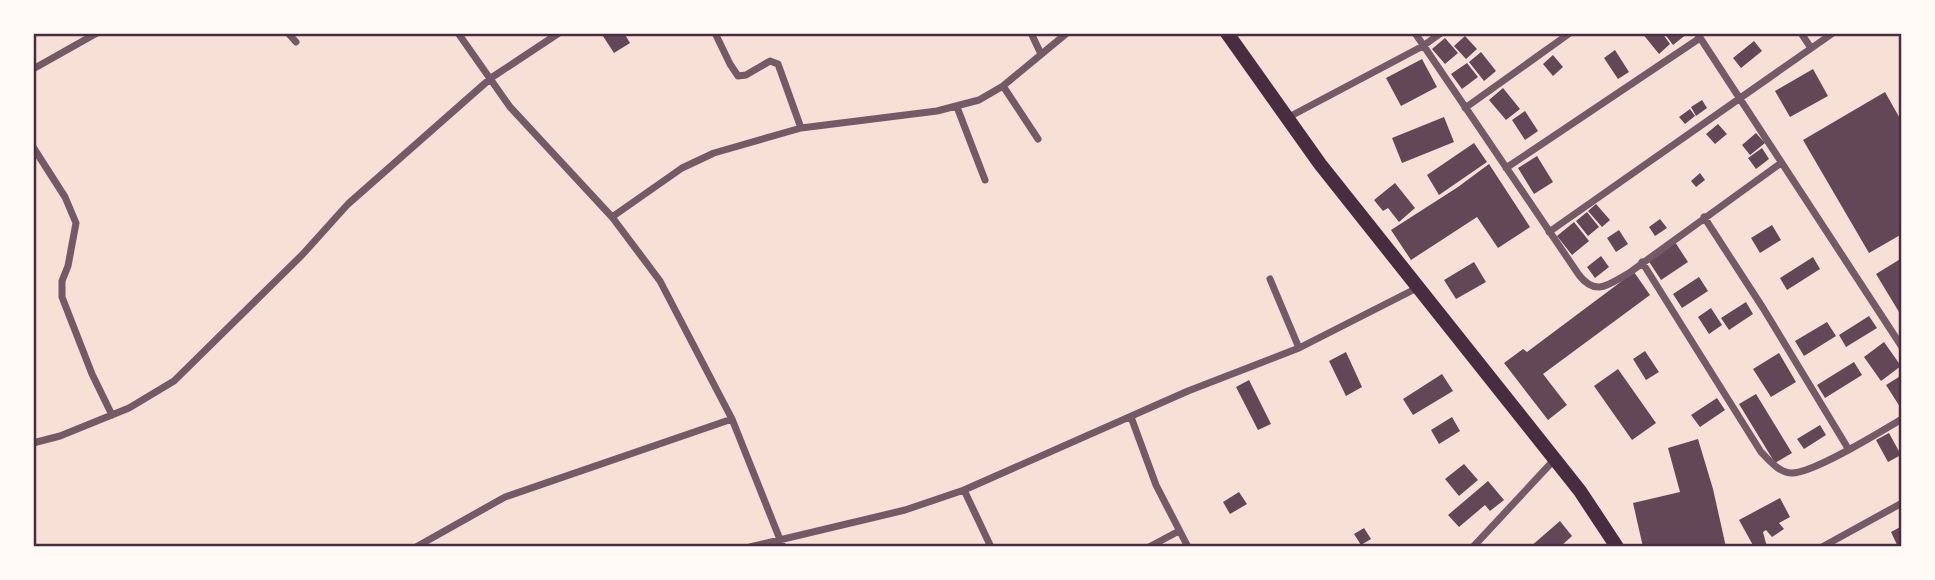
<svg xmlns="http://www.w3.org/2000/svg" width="1935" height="580" font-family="Overpass,sans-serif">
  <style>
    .building { fill: #644757 }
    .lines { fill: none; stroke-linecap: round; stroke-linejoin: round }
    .minor { stroke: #755966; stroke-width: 7 }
    .secondary { stroke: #4a2c40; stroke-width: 14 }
    .neatline { fill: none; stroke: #4a2c40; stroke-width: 2.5 }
  </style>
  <rect width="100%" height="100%" fill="#f7e1d7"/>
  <path class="building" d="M601 33H624L630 43 614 53Z
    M1642 33H1662L1670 44 1659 54Z
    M1664 33H1688L1673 45Z
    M1465 36 1477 49 1466 59 1454 46Z
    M1445 38 1458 53 1445 64 1432 49Z
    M1754 41 1762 51 1741 68 1733 58Z
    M1615 50 1629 72 1618 79 1604 58Z
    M1481 52 1496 71 1484 81 1469 62Z
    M1553 55 1563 67 1553 76 1543 64Z
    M1422 59 1437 87 1401 106 1386 78Z
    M1467 63 1478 77 1462 89 1451 74Z
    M1813 69 1828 96 1790 117 1775 91Z
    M1503 88 1520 109 1506 120 1489 100Z
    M1885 92 1902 122V234L1869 253 1803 140Z
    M1702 100 1707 108 1696 116 1691 107Z
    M1690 109 1695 116 1685 124 1679 117Z
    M1525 111 1538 131 1525 140 1512 120Z
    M1444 117 1454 142 1402 163 1392 138Z
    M1718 124 1727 134 1715 144 1706 134Z
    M1756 133 1765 143 1750 155 1742 145Z
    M1474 143 1487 162 1439 195 1427 175Z
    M1762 148 1769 159 1756 169 1748 158Z
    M1537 156 1553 182 1534 194 1518 168Z
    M1489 164 1530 227 1498 248 1477 217 1411 260 1391 230 1458 187Z
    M1700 173 1705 180 1696 187 1691 181Z
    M1395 183 1415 208 1399 222 1388 208 1383 211 1374 200Z
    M1596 204 1610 220 1602 227 1588 211Z
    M1587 212 1599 227 1588 236 1576 221Z
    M1660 219 1667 228 1655 236 1649 227Z
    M1574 222 1589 241 1572 255 1557 236Z
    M1772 225 1781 240 1760 253 1751 238Z
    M1619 230 1628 244 1616 252 1607 238Z
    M1675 242 1688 262 1661 280 1648 260Z
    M1601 256 1609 267 1595 278 1587 267Z
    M1813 257 1820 269 1787 290 1780 278Z
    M1902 258V317L1876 274Z
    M1474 262 1486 282 1456 299 1444 280Z
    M1634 272 1650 295 1543 374 1567 405 1548 420 1504 363 1523 349 1527 352Z
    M1699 277 1708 291 1682 308 1673 294Z
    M1746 302 1753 314 1729 330 1721 318Z
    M1711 308 1722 325 1709 334 1698 317Z
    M1869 316 1877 328 1846 347 1839 335Z
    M1827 322 1836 336 1804 356 1795 341Z
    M1884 342 1901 366 1881 381 1864 357Z
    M1645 351 1659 372 1646 380 1633 359Z
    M1346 352 1362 387 1346 396 1329 361Z
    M1779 353 1796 382 1771 397 1753 369Z
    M1854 362 1862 375 1825 398 1817 385Z
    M1618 369 1656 423 1632 440 1594 386Z
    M1442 374 1453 391 1413 415 1403 399Z
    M1902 375V410L1886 385Z
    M1249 380 1271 424 1258 430 1236 387Z
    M1756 394 1792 453 1775 463 1739 404Z
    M1717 398 1725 410 1700 427 1691 415Z
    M1452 417 1460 431 1439 444 1431 430Z
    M1820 425 1826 435 1804 449 1797 439Z
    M1889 433 1901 455 1888 462 1876 440Z
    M1698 439 1713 489 1726 547H1643L1633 503 1680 492 1668 448Z
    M1464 464 1478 480 1459 496 1445 479Z
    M1488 481 1504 500 1490 511 1485 505 1459 527 1448 515Z
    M1239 492 1247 504 1230 514 1223 502Z
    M1780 498 1790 517 1779 523 1784 529 1772 537 1766 530 1763 532 1767 547H1754L1739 520Z
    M1560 521 1572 536 1560 547H1530Z
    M1902 526V547H1898L1891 532Z
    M1364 528 1371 539 1361 545 1354 534Z"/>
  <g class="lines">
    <path class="minor" d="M288 33 296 42
      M458 33 510 107 612 217 660 281 732 419 783 547
      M715 33 730 64 738 76 746 75 770 61 778 64 801 128
      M1031 33 1041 54
      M1415 33 1579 275C1596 297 1609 284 1629 273L1781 163
      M1697 33 1902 347
      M1801 33 1811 48
      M33 69 97 33
      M1003 86 1038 139
      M957 107 985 180
      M1465 108 1570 33
      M1287 118 1423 46 1441 33
      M33 147 65 197 76 223 68 266 62 281V297L92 374 112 415
      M1506 168 1700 38
      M612 217 682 168 714 153 801 128 937 111 979 100 1003 86 1067 33
      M1704 217 1763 308 1849 450
      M1549 232 1833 33
      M1642 262 1761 452C1769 460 1779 473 1792 473 1814 473 1880 432 1902 419
      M1270 279 1299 348
      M1131 417 1156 485 1188 547
      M33 443 60 436 129 408 174 381 302 255 348 204 491 78 559 33
      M964 490 991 547
      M416 547 505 497 732 419
      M750 547 905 510 964 490 1188 391 1299 348 1417 288
      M1149 547 1179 531
      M1473 547 1554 460
      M1822 547 1902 503"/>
    <path class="secondary" d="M1227 33 1320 164 1580 491 1617 547"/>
  </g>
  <rect width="1935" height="580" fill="none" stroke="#fffaf5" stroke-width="70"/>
  <rect x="35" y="35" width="1865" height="510" class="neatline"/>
</svg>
